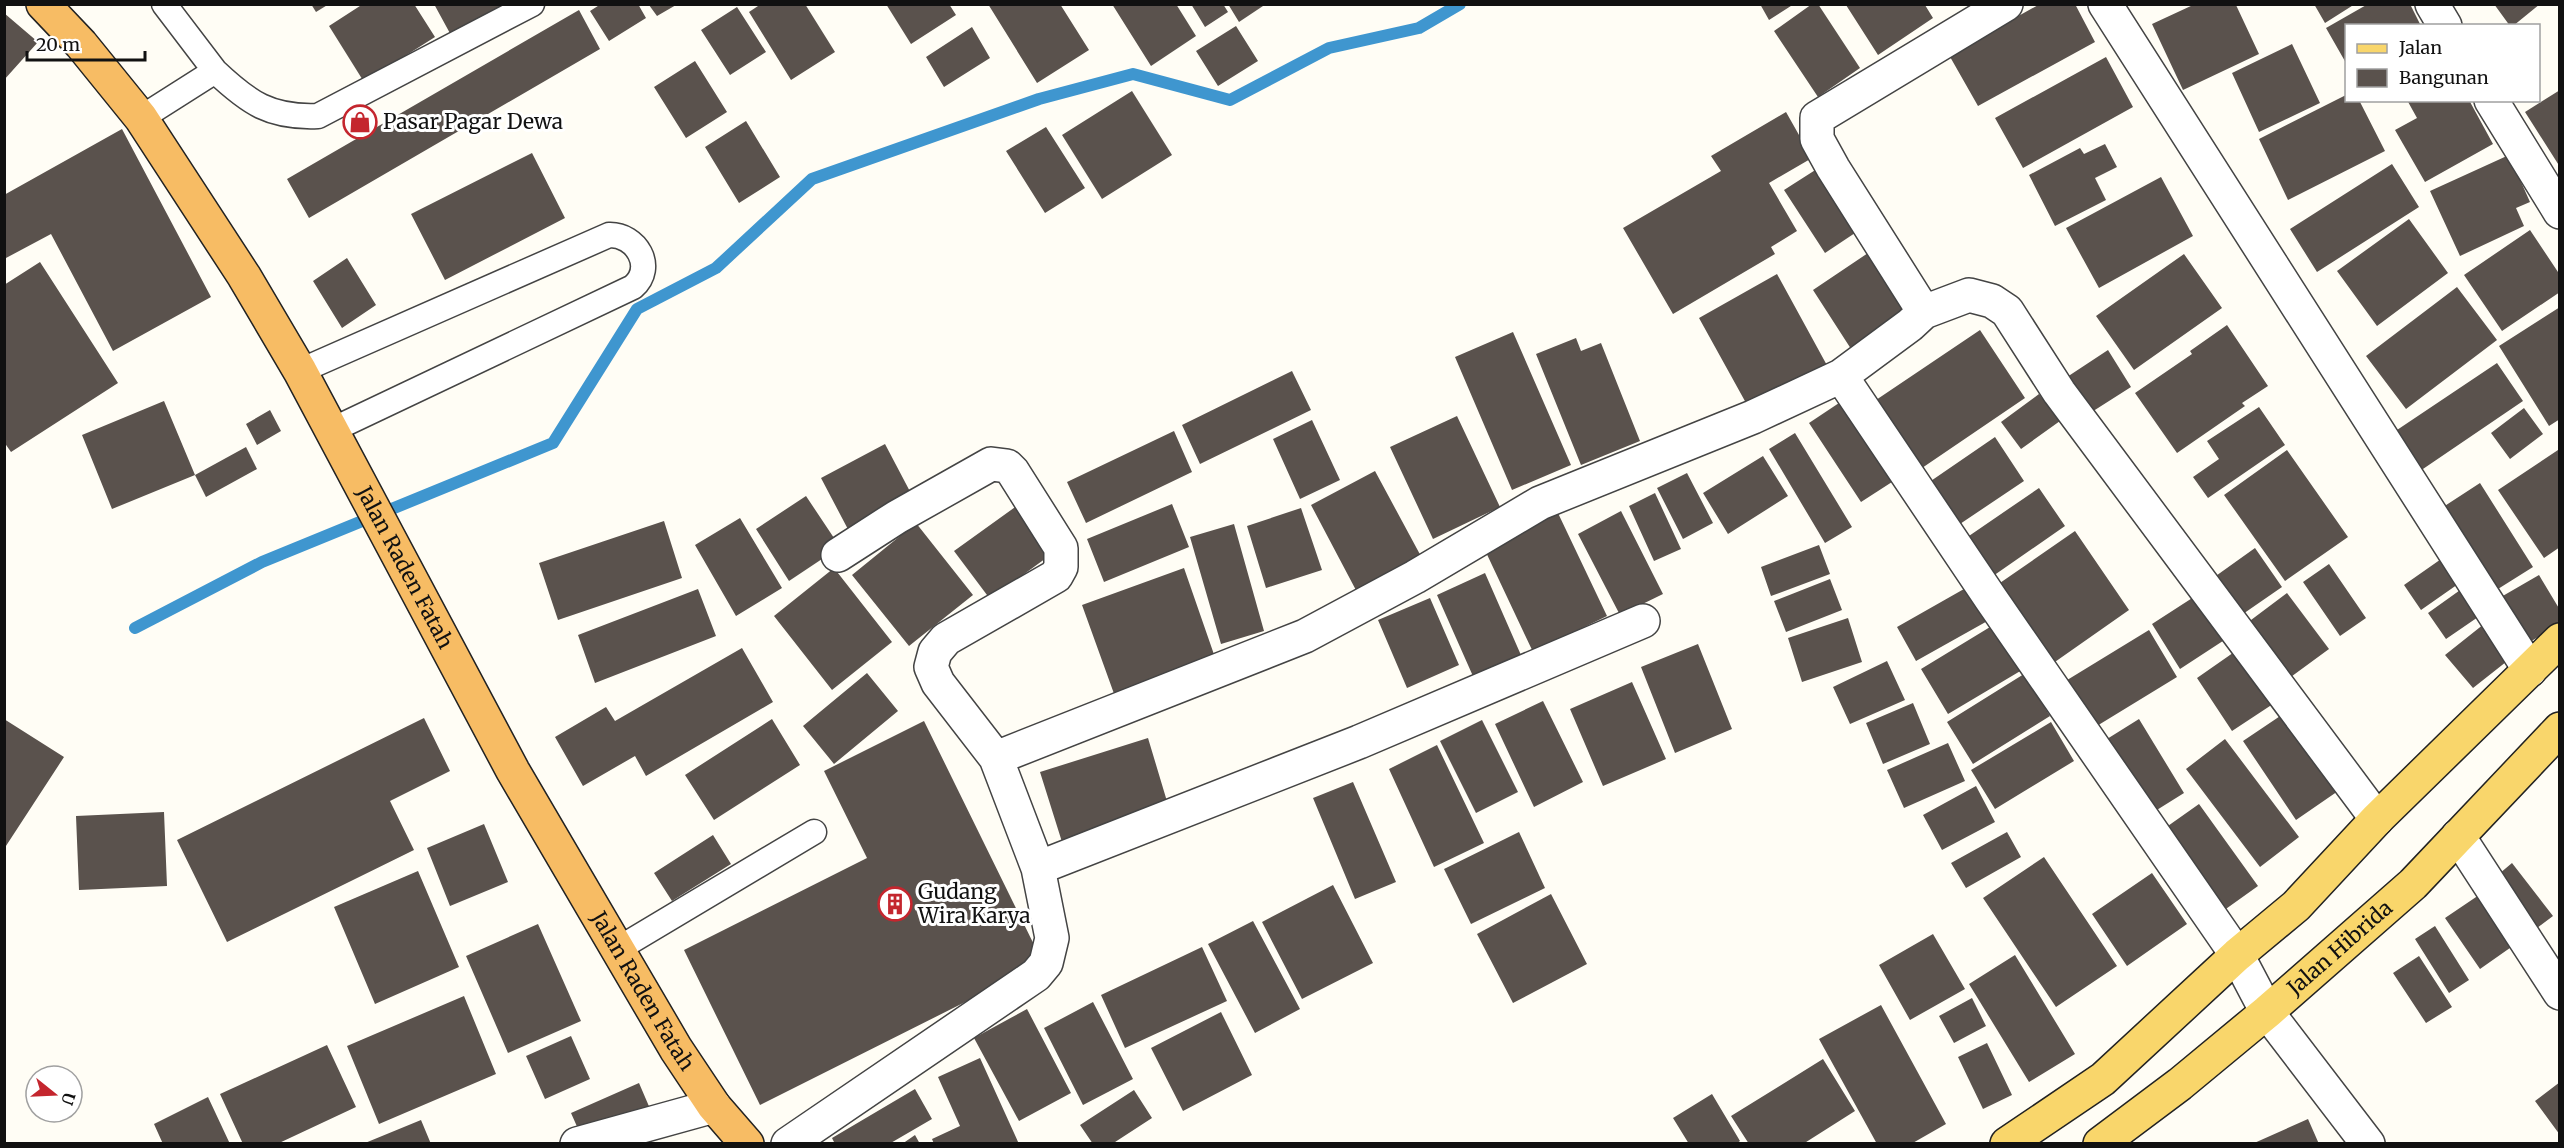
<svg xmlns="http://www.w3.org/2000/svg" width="2564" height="1148" font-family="Merriweather,serif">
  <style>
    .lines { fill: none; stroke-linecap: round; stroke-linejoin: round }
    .stream { stroke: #3f96cf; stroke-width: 12 }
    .building { fill: #5a524d }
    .service-casing { stroke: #444; stroke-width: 27 }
    .minor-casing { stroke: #444; stroke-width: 36 }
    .primary-casing { stroke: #222; stroke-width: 36 }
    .trunk-casing { stroke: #222; stroke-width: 36 }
    .service { stroke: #fff; stroke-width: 24 }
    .minor { stroke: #fff; stroke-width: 33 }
    .primary { stroke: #f9d66b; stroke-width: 33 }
    .trunk { stroke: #f7bc64; stroke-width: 33 }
    .labels { text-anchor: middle; stroke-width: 6; stroke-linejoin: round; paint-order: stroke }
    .poi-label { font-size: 21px; fill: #111; stroke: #fff; text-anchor: start }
    .street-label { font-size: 21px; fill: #111; stroke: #fff }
  </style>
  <rect width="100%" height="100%" fill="#fffdf5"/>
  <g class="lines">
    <path class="stream" d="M135 628 262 562 553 443 637 309 716 268 812 179 1039 99 1133 74 1230 100 1329 48 1419 28 1460 4"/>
  </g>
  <path class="building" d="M311 4H329L316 12Z
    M363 4H414L435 37 364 82 329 26Z
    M434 4H511L452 37Z
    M601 4H638L646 18 609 41 590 11Z
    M761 4H805L835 52 791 80 749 12Z
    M886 4H949L956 15 911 44Z
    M988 4H1060L1089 50 1037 83Z
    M1112 4H1176L1196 36 1151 66Z
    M1191 4H1223L1228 12 1205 27Z
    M1228 4H1266L1239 22Z
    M1760 4H1794L1769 20Z
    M1812 4H1818L1860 68 1818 97 1774 31Z
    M2040 4H2075L2095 42 1978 106 1949 55Z
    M2314 4H2355L2325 23Z
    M2368 4H2410L2421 26H2346V63L2326 28Z
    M2494 4H2540L2513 26H2510Z
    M649 5H676L657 16Z
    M1846 5H1925L1933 18 1878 55Z
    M2193 5H2236L2259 54 2183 90 2152 24Z
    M737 7 766 52 730 75 701 30Z
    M579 10 600 49 309 218 287 179Z
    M4 13 38 42 4 80Z
    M1236 26 1258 61 1218 86 1196 51Z
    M972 27 990 58 944 87 926 57Z
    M2292 44 2320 103 2259 132 2232 73Z
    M2106 57 2133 107 2023 168 1995 118Z
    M695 61 727 112 686 138 654 87Z
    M2560 90V167L2525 112Z
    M1132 91 1172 155 1102 199 1062 135Z
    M2346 95V100H2359L2385 151 2288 200 2259 139Z
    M2407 100H2469L2493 144 2425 182 2395 130 2417 118Z
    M1786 112 1812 158 1769 183 1797 231 1771 247 1775 254 1673 314 1623 228 1721 171 1711 156Z
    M746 121 780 177 739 203 705 147Z
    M1046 127 1085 188 1045 213 1006 151Z
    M122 129 211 297 113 351 51 234 6 258 4 195Z
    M2105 144 2117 167 2095 178 2106 200 2055 226 2029 175 2080 148 2084 154Z
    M532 153 565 218 445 280 411 214Z
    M2509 155 2530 202 2516 208 2524 226 2460 256 2430 191Z
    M2392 164 2419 207 2317 272 2290 229Z
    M1820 167 1861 229 1825 253 1784 190Z
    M2161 177 2193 236 2099 288 2066 228Z
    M2409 219 2448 273 2377 326 2337 271Z
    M2530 230 2560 275V292L2502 331 2464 275Z
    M1871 251 1912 313 1853 352 1813 290Z
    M2184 254 2222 308 2134 370 2096 316Z
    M347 258 376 305 342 328 313 281Z
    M40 262 118 383 11 452 4 442V285Z
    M1777 274 1829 369 1751 412 1699 318Z
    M2457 287 2497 340 2406 409 2366 356Z
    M2560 307V419L2549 426 2499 346Z
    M2227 325 2268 386 2242 403 2245 406 2177 453 2135 393 2192 354 2190 351Z
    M1980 330 2025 398 1922 468 1876 400Z
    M1513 332 1571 465 1512 490 1455 357Z
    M1576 338 1581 351 1601 343 1640 441 1581 465 1536 354Z
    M2108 350 2131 387 2087 415 2064 379Z
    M2497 363 2523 401 2420 471 2394 432Z
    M1292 371 1311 410 1200 464 1182 425Z
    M2039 394 2060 421 2021 449 2001 422Z
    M164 401 195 475 112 509 82 435Z
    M1839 403 1892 482 1861 502 1809 423Z
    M2259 407 2285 445 2208 498 2193 477 2219 459 2207 441Z
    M2524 408 2543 434 2510 459 2491 433Z
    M270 410 281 431 257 445 246 424Z
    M1457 416 1500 507 1433 539 1390 447Z
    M1312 420 1340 480 1300 499 1273 439Z
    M1174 431 1192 472 1086 523 1067 482Z
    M1795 433 1852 527 1825 543 1769 449Z
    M1995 437 2024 481 1954 528 1925 485Z
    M885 444 915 501 851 535 821 478Z
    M246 447 257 469 206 497 195 475Z
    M2287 450 2348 537 2285 581 2224 495Z
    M2558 450 2560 547 2544 558 2498 490Z
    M1763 456 1788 496 1728 534 1703 493Z
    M1375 471 1423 560 1358 594 1311 505Z
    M1687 473 1713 523 1683 539 1657 488Z
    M2480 483 2533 567 2490 594 2437 511Z
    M2039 488 2065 526 1993 576 1966 538Z
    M1655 493 1681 549 1654 561 1629 506Z
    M806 496 840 547 789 581 756 529Z
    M1172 504 1189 547 1104 582 1087 539Z
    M1018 505 1053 553 990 599 954 551Z
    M1301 508 1322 570 1266 588 1247 526Z
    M1557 511 1607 616 1533 652 1483 546Z
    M1621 511 1663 594 1620 615 1578 534Z
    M740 518 782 588 736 616 695 545Z
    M664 521 682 578 558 620 539 563Z
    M916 523 973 595 909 646 852 575Z
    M1234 524 1264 631 1221 644 1190 537Z
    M2075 531 2129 610 2052 664 1997 585Z
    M1819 545 1830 574 1771 596 1761 567Z
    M2255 548 2282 587 2240 616 2213 578Z
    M2444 557 2461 582 2421 610 2404 585Z
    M2329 564 2366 618 2340 636 2303 582Z
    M834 568 892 642 832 690 774 616Z
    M1184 568 1218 666 1117 702 1082 605Z
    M1485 573 1524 662 1476 683 1437 595Z
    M2539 575 2560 610V624L2528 643 2501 597Z
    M1830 579 1842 610 1786 632 1774 601Z
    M1971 585 1991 619 1916 661 1897 627Z
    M2463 588 2481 615 2446 639 2428 613Z
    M698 589 716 636 595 683 578 635Z
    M2200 593 2229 637 2180 669 2152 624Z
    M2287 593 2329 649 2284 682 2243 626Z
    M1430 598 1459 665 1407 688 1378 620Z
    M1848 618 1862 662 1802 682 1788 638Z
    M1995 624 2022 670 1948 714 1921 669Z
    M2484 624 2511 658 2473 688 2445 655Z
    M2149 630 2177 677 2087 732 2059 685Z
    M1698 644 1732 729 1675 753 1641 667Z
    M742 648 773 702 646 776 635 756 583 786 555 737 606 707 615 721Z
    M2240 648 2276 702 2232 731 2197 678Z
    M1887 661 1905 700 1850 724 1833 687Z
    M867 673 898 711 834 764 803 726Z
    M2024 674 2050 716 1973 764 1947 722Z
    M1632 682 1666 759 1603 786 1570 709Z
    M1543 701 1583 782 1534 807 1495 724Z
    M1913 703 1930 744 1883 764 1866 723Z
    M2289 710 2341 789 2296 820 2243 741Z
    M424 718 450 771 390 801 414 850 227 942 177 840Z
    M4 719 64 757 4 849Z
    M772 719 800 765 714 820 685 775Z
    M2139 719 2184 793 2144 818 2099 744Z
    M1482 720 1518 792 1476 813 1440 741Z
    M924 721 1043 963 760 1105 684 950 867 858 824 771Z
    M2051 722 2074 761 1995 809 1971 770Z
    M1148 738 1169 808 1062 842 1040 772Z
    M2225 739 2299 837 2260 867 2186 769Z
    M1948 743 1965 781 1904 808 1887 770Z
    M1437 745 1484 843 1434 867 1389 769Z
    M1353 782 1396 882 1355 899 1313 798Z
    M1976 786 1995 822 1942 850 1923 815Z
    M2199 804 2258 886 2216 916 2158 833Z
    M164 812 167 886 79 890 76 816Z
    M484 824 508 882 450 906 427 848Z
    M1519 832 1545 888 1471 924 1444 869Z
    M2007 832 2021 857 1966 888 1951 863Z
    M713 835 731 864 672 901 654 873Z
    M2044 857 2117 966 2056 1007 1983 898Z
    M2512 863 2553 916 2533 931 2493 879Z
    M418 871 459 967 375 1004 334 907Z
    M2152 873 2187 924 2127 966 2092 914Z
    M1333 885 1373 963 1302 999 1262 922Z
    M2482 893 2517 943 2480 969 2445 918Z
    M1551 894 1587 964 1513 1003 1477 934Z
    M1253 921 1300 1009 1255 1033 1208 944Z
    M538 924 581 1021 508 1053 466 956Z
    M2435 926 2469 980 2449 993 2415 939Z
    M1933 934 1965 989 1910 1020 1879 965Z
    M1202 947 1227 1001 1125 1048 1101 995Z
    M2015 955 2075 1054 2029 1082 1969 984Z
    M2419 956 2452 1007 2426 1023 2393 973Z
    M464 996 496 1074 379 1124 347 1046Z
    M1972 998 1986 1026 1954 1043 1939 1016Z
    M1093 1002 1133 1079 1083 1105 1044 1028Z
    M1881 1005 1946 1124 1911 1144H1877L1819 1039Z
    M1027 1009 1071 1093 1019 1121 974 1038Z
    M1221 1012 1252 1075 1183 1111 1151 1048Z
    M571 1036 590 1079 545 1099 526 1056Z
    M1987 1043 2012 1095 1983 1109 1958 1057Z
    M327 1045 356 1107 277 1144H243L220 1094Z
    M980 1058 1019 1144H934L932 1139 960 1126 938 1077Z
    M1823 1059 1855 1111 1803 1144H1749L1731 1116Z
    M2560 1082V1135L2535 1101Z
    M639 1083 651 1111 583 1140 571 1113Z
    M915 1089 932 1119 889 1144H835L832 1138Z
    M1134 1090 1152 1118 1112 1144H1093L1080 1125Z
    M1712 1094 1740 1141 1736 1144H1689L1673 1118Z
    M208 1097 230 1144H163L154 1124Z
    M2308 1119 2319 1144H2252Z
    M421 1120 431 1144H365V1143Z
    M915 1135 920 1144H902Z"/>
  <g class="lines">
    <defs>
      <path id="service" d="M164 4 215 71
        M141 118 215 71C249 103 270 118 318 116L532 4
        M300 371 609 235C636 234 656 267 633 287L332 430
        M618 949 814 832"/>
      <path id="minor" d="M2105 4 2530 670
        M2432 4 2445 26
        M2491 100 2560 212
        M1924 312 1969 295 1992 301 2007 311 2059 392 2377 819
        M1841 376 1991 599 2237 955 2267 1012 2368 1144
        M996 758 1305 636 1415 577 1540 503 1753 417 1841 376 1910 325 1924 312 1833 168 1817 139V118L2006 4
        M2458 836 2560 993
        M1038 868 1359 742 1643 621
        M577 1144 714 1106
        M788 1144 1036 975 1046 963 1052 938 1038 868 996 758 938 683 931 667 935 652 946 639 1056 576 1061 567V548L1013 472 1007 466 991 464 897 517 838 555"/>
      <g id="primary">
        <path d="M2007 1144 2103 1079 2237 955 2296 906 2377 819 2560 640"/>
        <path id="s1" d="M2100 1144 2180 1084 2267 1012 2413 884 2560 729"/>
      </g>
      <g id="trunk">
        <path id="s2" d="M43 4 81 44 141 118 244 276 300 371 513 771 676 1049 714 1106 747 1144"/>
      </g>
    </defs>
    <use href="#service" class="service-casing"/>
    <use href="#minor" class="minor-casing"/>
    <use href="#primary" class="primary-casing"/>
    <use href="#trunk" class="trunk-casing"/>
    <use href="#service" class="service"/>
    <use href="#minor" class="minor"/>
    <use href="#primary" class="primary"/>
    <use href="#trunk" class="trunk"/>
  </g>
  <defs>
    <symbol id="shop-ring" viewBox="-11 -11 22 22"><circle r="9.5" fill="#fff" stroke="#c4262e" stroke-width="1.5"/><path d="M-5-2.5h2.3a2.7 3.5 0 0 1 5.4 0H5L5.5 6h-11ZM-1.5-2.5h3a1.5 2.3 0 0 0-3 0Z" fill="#c4262e"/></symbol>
    <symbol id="building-ring" viewBox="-11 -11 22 22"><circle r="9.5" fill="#fff" stroke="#c4262e" stroke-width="1.5"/><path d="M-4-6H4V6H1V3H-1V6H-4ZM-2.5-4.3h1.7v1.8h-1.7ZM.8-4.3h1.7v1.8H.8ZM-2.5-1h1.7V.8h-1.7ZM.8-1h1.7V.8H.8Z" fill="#c4262e"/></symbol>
  </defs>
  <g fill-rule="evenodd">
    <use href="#shop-ring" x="341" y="103" width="38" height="38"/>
    <use href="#building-ring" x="876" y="885" width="38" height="38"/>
  </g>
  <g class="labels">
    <g class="poi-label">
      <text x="383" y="129">Pasar Pagar Dewa</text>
      <text x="918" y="899">Gudang<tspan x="918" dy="24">Wira Karya</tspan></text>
    </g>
    <g class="street-label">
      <text dy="7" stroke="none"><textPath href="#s2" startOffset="672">Jalan Raden Fatah</textPath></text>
      <text dy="7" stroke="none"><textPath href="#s1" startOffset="310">Jalan Hibrida</textPath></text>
      <text dy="7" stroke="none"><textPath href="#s2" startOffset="1158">Jalan Raden Fatah</textPath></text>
    </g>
  </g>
  <rect width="2564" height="1148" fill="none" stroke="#111111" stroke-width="12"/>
  <rect x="2345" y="24" width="195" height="78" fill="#ffffff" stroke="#a0a0a0" stroke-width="1.5"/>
  <rect x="2357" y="44" width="30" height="9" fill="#f9d66b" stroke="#a0a0a0" stroke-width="1.5"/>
  <text x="2399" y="54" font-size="18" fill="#111111">Jalan</text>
  <rect x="2357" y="69" width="30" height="18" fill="#5a524d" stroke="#a0a0a0" stroke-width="1.5"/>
  <text x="2399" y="84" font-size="18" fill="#111111">Bangunan</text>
  <g transform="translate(54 1094) rotate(108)"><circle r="28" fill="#ffffff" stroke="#a0a0a0" stroke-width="1.5"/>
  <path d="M0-4.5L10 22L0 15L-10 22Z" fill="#c4262e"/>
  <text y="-9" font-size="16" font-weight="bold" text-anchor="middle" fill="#111111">U</text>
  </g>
  <path d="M27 51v9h118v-9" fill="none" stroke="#111111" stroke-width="3"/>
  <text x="36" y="51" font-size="18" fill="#111111" stroke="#ffffff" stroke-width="4.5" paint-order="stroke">20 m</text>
</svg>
